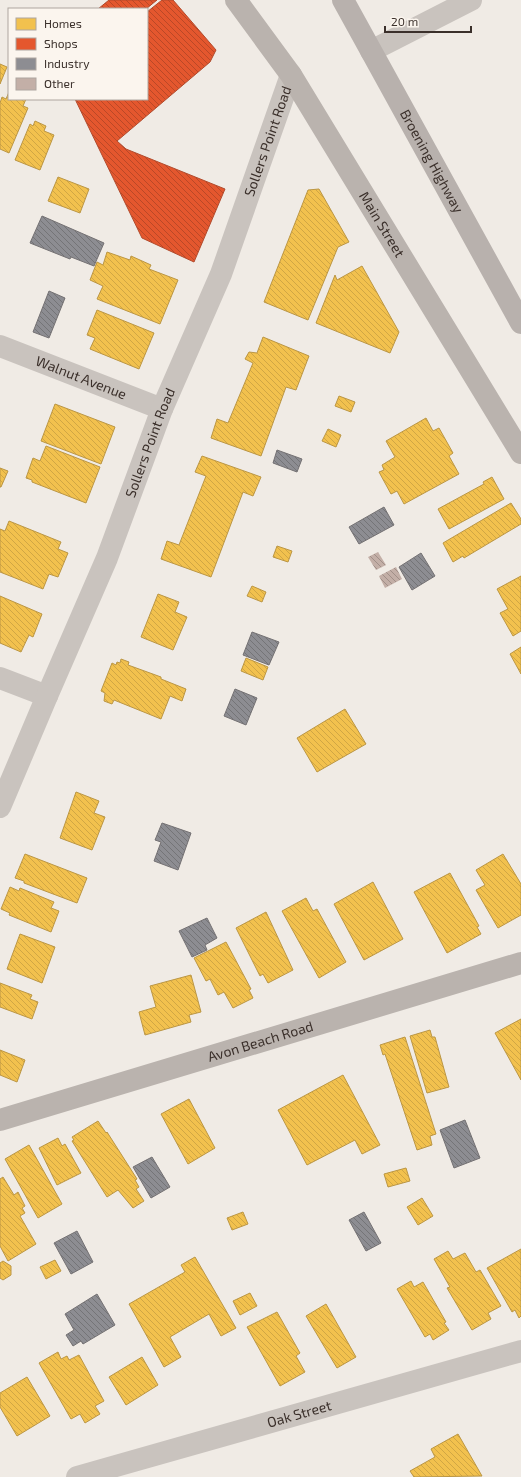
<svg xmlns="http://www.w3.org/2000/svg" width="521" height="1477" font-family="'Exo 2',sans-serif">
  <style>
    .homes { fill: url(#homes-back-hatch); stroke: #bb9644 }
    .shops { fill: url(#shops-back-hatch); stroke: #b14b2d }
    .industry { fill: url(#industry-back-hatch); stroke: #747173 }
    .building { fill: url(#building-back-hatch) }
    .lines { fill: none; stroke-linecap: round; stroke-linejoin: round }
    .street { stroke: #c9c3be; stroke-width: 22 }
    .secondary { stroke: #bab3ae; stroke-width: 22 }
    .primary { stroke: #b8b1ad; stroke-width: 22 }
    .labels { text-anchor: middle; stroke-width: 4; stroke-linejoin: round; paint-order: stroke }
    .street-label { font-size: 14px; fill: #3b302b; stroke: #fbf5ee }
  </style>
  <defs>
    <pattern id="homes-back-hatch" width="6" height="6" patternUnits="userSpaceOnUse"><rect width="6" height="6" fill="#f2c14e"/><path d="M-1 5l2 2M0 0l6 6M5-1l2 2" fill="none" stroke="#d0a644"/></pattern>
    <pattern id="shops-back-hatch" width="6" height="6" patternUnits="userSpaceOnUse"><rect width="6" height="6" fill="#e4572e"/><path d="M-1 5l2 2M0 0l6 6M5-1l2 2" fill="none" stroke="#ba4827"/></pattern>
    <pattern id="industry-back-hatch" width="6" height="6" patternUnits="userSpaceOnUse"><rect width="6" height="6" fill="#8d8d92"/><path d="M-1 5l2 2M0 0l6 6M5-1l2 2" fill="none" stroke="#747477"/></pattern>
    <pattern id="building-back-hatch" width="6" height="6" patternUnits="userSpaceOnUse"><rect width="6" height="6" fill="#c3afa7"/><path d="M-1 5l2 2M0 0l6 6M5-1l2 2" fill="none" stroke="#a08f88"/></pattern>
  </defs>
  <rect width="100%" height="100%" fill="#f0ebe5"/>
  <path class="homes" d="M0 64 7 67 0 84Z
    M9 92V99H26L23 106 28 108 9 153 0 149V103L2 97 6 99Z
    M35 121 46 126 44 131 54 135 40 170 15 160 30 124 33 126Z
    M58 177 89 189 80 213 48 201Z
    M319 189 349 242 338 247 308 320 264 302 308 190Z
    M107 252 130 260 131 256 151 265 149 269 178 280 160 324 97 299 103 286 90 280 97 262 103 265Z
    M362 266 399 332 390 353 316 323 335 275 337 280Z
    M97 310 154 333 139 369 90 349 95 338 87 335Z
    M263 337 309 356 296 390 286 387 261 456 211 438 217 419 228 423 253 363 245 359 249 352 257 353Z
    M339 396 355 402 351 412 335 406Z
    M55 404 115 427 101 464 41 441Z
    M426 418 433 431 439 428 453 453 449 456 459 474 404 504 397 491 391 494 379 472 384 470 382 465 395 457 386 441Z
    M328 429 341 435 336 447 322 441Z
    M46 446 100 467 86 503 32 482V480L26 478 33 458 40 461Z
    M202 456 261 477 253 496 243 492 211 577 161 559 167 541 179 545 206 476 195 472Z
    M0 468 8 471 1 487H0Z
    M492 477 504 499 449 529 438 509 484 484 483 482Z
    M511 503 521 519V524L464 558 463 556 453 562 443 543Z
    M9 521 61 542 58 549 68 553 58 577 49 574 43 589 0 572V529L5 531Z
    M277 546 292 551 288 562 273 557Z
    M521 576V631L513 636 500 613 508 609 497 589Z
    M252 586 266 592 262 602 247 596Z
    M158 594 179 602 175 612 187 617 173 650 141 637Z
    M0 596 42 614 33 637 29 635 21 652 0 643Z
    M521 647V674L510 654Z
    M246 658 268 667 263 680 241 671Z
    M121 659 129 662 128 665 161 677V679L186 689 182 701 170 696 161 719 114 700 112 704 104 701 105 693 101 691 112 663 116 665 117 662 120 663Z
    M345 709 366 744 317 772 297 738Z
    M76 792 99 801 94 813 105 817 92 850 60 838Z
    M25 854 87 878 77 903 24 883V881L15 878Z
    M503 854 521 884V915L498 928 476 890 485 885 476 870Z
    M450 873 479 926 477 927 481 934 447 953 414 892Z
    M373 882 403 939 364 960 334 904Z
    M10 887 19 891 20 888 54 902 51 908 59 911 51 932 9 915 10 913 1 909Z
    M306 898 313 911 317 909 346 962 319 978 282 911Z
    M266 912 293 970 268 983 263 974 260 976 236 928Z
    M20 934 55 947 42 983 7 969Z
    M226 942 251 989 249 990 253 998 233 1008 224 992 218 995 210 979 206 981 194 958Z
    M191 975 201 1012 189 1015 191 1022 145 1035 139 1012 156 1007 150 986Z
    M0 983 32 995 30 999 38 1002 32 1019 0 1007Z
    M521 1019V1080L495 1033Z
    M430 1030 432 1037H435L449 1087 427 1093 410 1036Z
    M405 1037 436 1134 430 1136 432 1145 417 1150 385 1054 383 1055 380 1045Z
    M0 1050 25 1060 17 1082 0 1075Z
    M343 1075 380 1145 362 1154 355 1140 307 1165 278 1110Z
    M189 1099 215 1148 188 1164 161 1114Z
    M98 1121 106 1133 107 1132 137 1179 135 1180 139 1187 136 1189 144 1201 133 1208 118 1190 107 1197 72 1141 74 1140 72 1137Z
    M58 1138 62 1146 65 1144 81 1173 57 1185 39 1148Z
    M29 1145 62 1204 38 1218 5 1159Z
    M406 1168 410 1181 388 1187 384 1174Z
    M3 1177 14 1195 18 1192 25 1206 22 1208 25 1213 20 1216 36 1244 8 1261 0 1246V1179Z
    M422 1198 433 1216 418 1225 407 1207Z
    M243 1212 248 1224 232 1230 227 1218Z
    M521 1249V1316L519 1318 515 1310 512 1312 487 1268Z
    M448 1251 453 1259 465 1253 476 1272 480 1270 501 1306 488 1313 491 1319 472 1330 447 1288 450 1287 434 1259Z
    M195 1257 236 1328 221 1336 209 1314 170 1337 181 1357 164 1367 129 1304 185 1272 181 1265Z
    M55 1260 61 1271 46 1279 40 1267Z
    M3 1261 11 1266V1275L3 1280 0 1278V1263Z
    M411 1281 414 1287 423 1282 446 1322 444 1323 449 1330 433 1340 430 1334 425 1337 397 1289Z
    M250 1293 257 1306 240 1315 233 1301Z
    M326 1304 356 1357 337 1368 306 1316Z
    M277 1312 300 1353 296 1356 305 1372 280 1386 247 1327Z
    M58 1352 61 1359 67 1356 69 1360 79 1355 104 1401 95 1406 100 1414 85 1423 80 1414 71 1419 39 1363Z
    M142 1357 158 1385 126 1405 109 1377Z
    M27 1377 50 1416 17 1436 0 1407V1393Z
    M458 1434 482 1476 414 1477 410 1471 435 1457 431 1449Z"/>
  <path class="shops" d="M109 0H157L146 9H98Z
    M162 0H173L216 50 210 62 117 141 126 149 225 189 194 262 142 238 75 99H147V12Z"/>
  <path class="industry" d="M42 216 104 243 94 266 71 257 70 259 30 243Z
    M49 291 65 298 49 338 33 332Z
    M277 450 302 459 297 472 273 463Z
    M384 507 394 525 359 544 349 527Z
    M421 553 435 576 412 590 399 567Z
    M252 632 279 642 269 665 243 655Z
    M235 689 257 698 246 725 224 716Z
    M162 823 191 833 178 870 154 861 161 842 155 840Z
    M207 918 217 938 205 945 207 950 192 957 179 931Z
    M465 1120 480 1158 454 1168 440 1130Z
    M152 1157 170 1187 151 1198 133 1167Z
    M364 1212 381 1243 366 1251 349 1220Z
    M77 1231 93 1262 71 1274 54 1243Z
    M97 1294 115 1325 83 1344 81 1341 73 1346 66 1335 74 1330 65 1314Z"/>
  <path class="building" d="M378 552 386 565 376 570 368 557Z
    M396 567 402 579 385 588 379 576Z"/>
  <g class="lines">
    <g class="street">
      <path d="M371 51 471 0"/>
      <path id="s1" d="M0 346 162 409"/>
      <path d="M0 678 47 696"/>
      <path id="s2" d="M0 807 47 696 107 558 162 409 221 274 291 75"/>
      <path id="s3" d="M77 1477 521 1351"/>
    </g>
    <g class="secondary">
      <path id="s4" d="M236 0 291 75 521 453"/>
      <path id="s5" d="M0 1120 521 963"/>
    </g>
    <path class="primary" id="s6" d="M343 0 521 323"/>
  </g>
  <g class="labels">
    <g class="street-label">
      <text dy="5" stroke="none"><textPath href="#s2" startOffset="718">Sollers Point Road</textPath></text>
      <text dy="5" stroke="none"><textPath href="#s6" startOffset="184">Broening Highway</textPath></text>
      <text dy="5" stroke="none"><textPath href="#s4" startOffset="268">Main Street</textPath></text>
      <text dy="5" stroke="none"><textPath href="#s1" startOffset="87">Walnut Avenue</textPath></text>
      <text dy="5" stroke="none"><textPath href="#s2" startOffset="394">Sollers Point Road</textPath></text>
      <text dy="5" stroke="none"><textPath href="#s5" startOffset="272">Avon Beach Road</textPath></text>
      <text dy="5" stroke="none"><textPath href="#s3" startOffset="231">Oak Street</textPath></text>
    </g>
  </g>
  <rect x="8" y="8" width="140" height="92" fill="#fbf5ee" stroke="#aea6a0"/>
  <rect x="16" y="18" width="20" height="12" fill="#f2c14e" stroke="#aea6a0"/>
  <text x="44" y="28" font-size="12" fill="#3b302b">Homes</text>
  <rect x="16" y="38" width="20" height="12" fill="#e4572e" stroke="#aea6a0"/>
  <text x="44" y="48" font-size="12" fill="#3b302b">Shops</text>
  <rect x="16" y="58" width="20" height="12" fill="#8d8d92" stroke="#aea6a0"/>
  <text x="44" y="68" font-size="12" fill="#3b302b">Industry</text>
  <rect x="16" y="78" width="20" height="12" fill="#c3afa7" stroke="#aea6a0"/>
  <text x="44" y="88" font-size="12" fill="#3b302b">Other</text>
  <path d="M385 26v6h86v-6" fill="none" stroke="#3b302b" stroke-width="2"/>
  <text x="391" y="26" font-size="12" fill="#3b302b" stroke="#fbf5ee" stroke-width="3" paint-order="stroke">20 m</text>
</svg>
